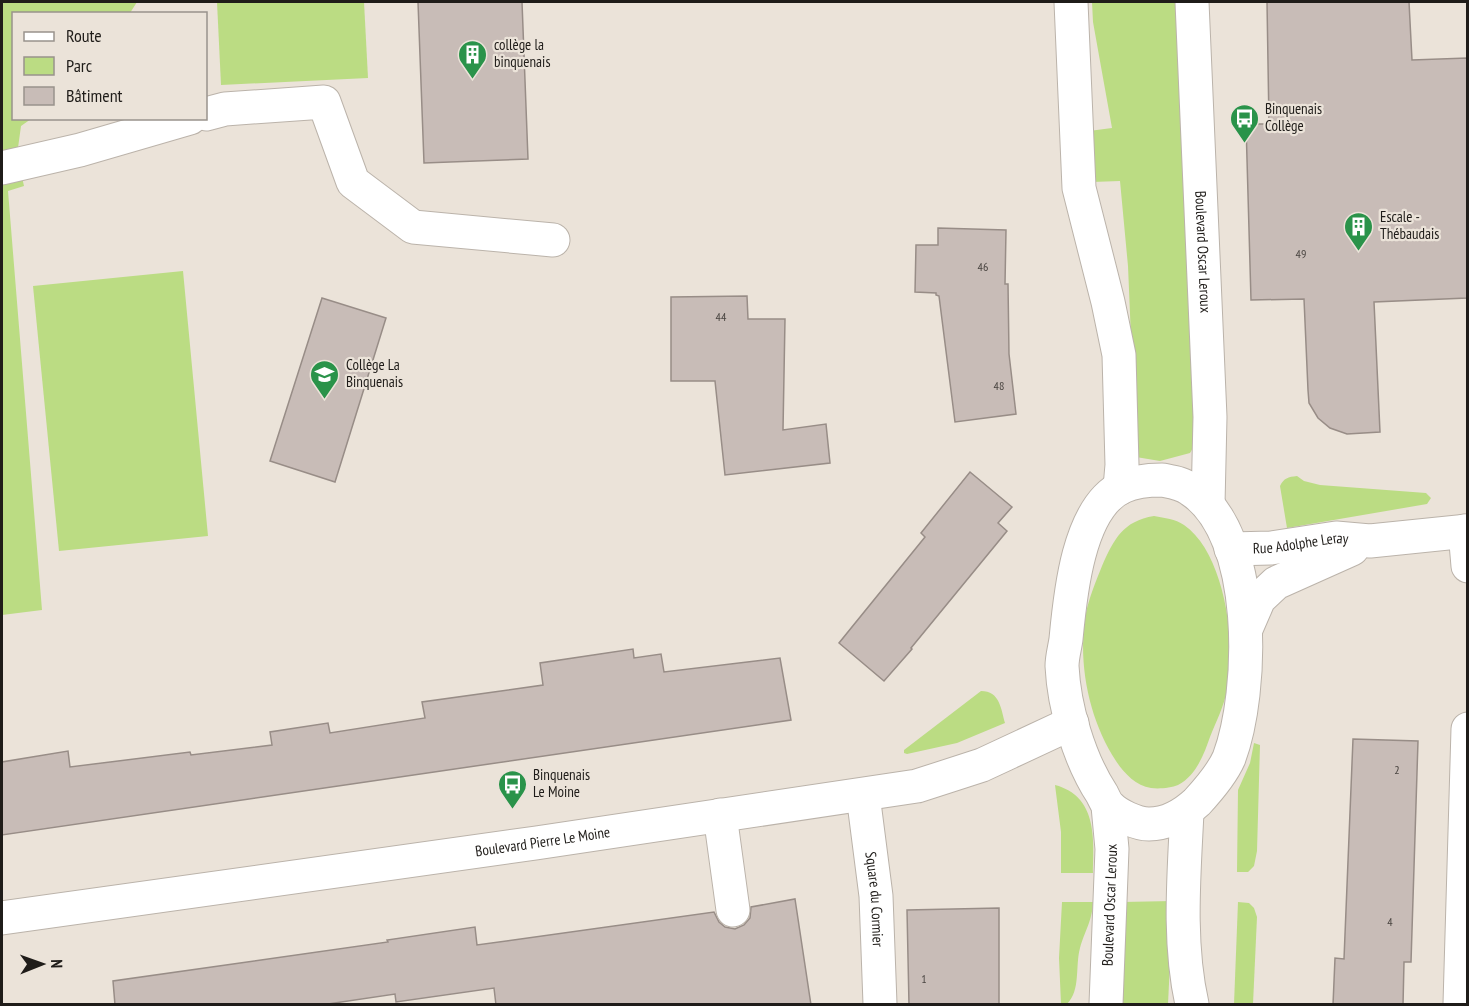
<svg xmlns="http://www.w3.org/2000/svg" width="1469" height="1006" font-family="'PT Sans Narrow',sans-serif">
<rect width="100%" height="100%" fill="#ebe3d9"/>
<g fill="#bbdc83">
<path d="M2,2H137L130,13L14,14V118L31,119L21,126L17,155L24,186L8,191L42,610L2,615Z"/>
<path d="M217,2H364L368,78L221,85Z"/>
<path d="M1092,2H1179L1196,443L1190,453L1160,461L1136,457L1128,266L1120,181L1092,182L1089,131L1112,128L1093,22Z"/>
<path d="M183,271L208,536L59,551L33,286Z"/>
<path d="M1297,476L1304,481L1320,485L1426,493L1431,498L1427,504L1287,528L1280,486C1284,478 1288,477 1297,476Z"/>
<path d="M1154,516C1165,518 1175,519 1184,525C1225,553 1237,645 1227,690C1224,706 1216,722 1210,737C1204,754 1196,776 1178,785C1171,788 1159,789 1151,788C1136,786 1124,773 1116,761C1089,720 1077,662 1086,613C1089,598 1096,581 1102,566C1114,539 1123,521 1154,516Z"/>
<path d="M981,691C1000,691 1001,709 1005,723L957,743L907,754L904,753V750Z"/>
<path d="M1254,743L1260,745L1257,851L1254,866L1248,872H1237L1238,790L1250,763Z"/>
<path d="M1055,785C1097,796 1094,838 1093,873H1061V832Z"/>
<path d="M1173,901L1168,1004H1120L1122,902Z"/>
<path d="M1062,902H1093C1092,922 1085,930 1080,948C1075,966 1081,990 1067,1004H1061L1059,958Z"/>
<path d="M1238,902L1249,903L1254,908L1257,917L1253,1004H1234Z"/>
</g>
<g fill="#c8bcb7" stroke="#988d87" stroke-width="1.5">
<path d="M418,2H522L528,159L424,163Z"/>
<path d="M1267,2H1409L1412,60L1467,58V298L1374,302L1380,432L1347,434L1330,428L1318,418L1309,403L1308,390L1304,299L1251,300L1246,124H1269Z"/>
<path d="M938,228L1006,230L1005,284H1008L1009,354L1016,414L955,422L939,296L936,295V293L915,292L916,245H938Z"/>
<path d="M747,296L748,319H785L783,430L826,424L830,463L725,475L715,381H671V297Z"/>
<path d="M322,298L386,318L335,482L270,461Z"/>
<path d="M970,472L1012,507L998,523L1007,531L911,648L912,649L884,681L839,643L925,537L921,533Z"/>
<path d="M633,649L634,658L661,654L664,672L780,658L791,720L2,835V762L68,751L70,767L190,752L191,755L272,745L270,732L328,723L330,733L425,718L422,702L543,685L540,663Z"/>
<path d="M1353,739L1418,741L1411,962H1404L1403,1005H1333L1335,958L1344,959Z"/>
<path d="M795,899L811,1005H496L494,988L396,1002L395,994L321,1005H115L113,981L388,942L387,940L475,927L477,945L714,912L719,922L725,927L735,929L744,925L750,918L751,907Z"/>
<path d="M999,908V1005H909L907,910Z"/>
</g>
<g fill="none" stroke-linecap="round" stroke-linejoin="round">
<defs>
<g id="minor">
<path d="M206,114L225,109L324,102L353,182L413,227L553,240"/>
<path d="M2,168L80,150L190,118"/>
<path d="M1465,531L1468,566"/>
<path id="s1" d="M1231,549L1271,548L1336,538L1370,541L1468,531"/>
<path d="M1246,629L1259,599L1276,583L1352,549"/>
<path id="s2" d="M863,795L876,896L880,1004"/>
<path d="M720,815L733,910"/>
<path id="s3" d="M2,918L536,843L917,786L982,765L1072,723"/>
<path d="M1460,1004L1468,729"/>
</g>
<g id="major">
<path d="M1071,2L1079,188L1108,302L1119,355L1122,465L1120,488"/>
<path id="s4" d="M1192,2L1210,417L1208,504"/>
<path d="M1162,480C1172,482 1182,483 1191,490C1258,534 1254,691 1229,758C1222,774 1209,789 1197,802C1184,814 1168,824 1149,824C1137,824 1117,815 1109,806C1106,803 1104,798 1102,794C1079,759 1064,707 1062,666C1062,657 1065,647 1066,639C1070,596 1078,508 1122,487C1135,481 1148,480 1162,480Z"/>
<path d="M1187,812C1184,875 1178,942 1192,1004"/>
<path id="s5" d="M1106,1004L1112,849L1108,806"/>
</g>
</defs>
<use href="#minor" stroke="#bbb3aa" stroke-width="35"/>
<use href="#major" stroke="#bbb3aa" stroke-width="35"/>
<use href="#minor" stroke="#fff" stroke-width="33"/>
<use href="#major" stroke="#fff" stroke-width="33"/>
</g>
<defs>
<symbol id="building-pin" viewBox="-11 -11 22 30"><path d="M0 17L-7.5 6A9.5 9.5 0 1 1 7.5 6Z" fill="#2a934a" stroke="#ebe3d9"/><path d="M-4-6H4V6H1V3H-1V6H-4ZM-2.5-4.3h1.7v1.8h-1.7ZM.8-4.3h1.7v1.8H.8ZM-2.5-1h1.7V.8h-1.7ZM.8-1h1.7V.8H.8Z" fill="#fff"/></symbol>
<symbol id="bus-pin" viewBox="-11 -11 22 30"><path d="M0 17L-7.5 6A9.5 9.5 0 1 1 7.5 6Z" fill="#2a934a" stroke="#ebe3d9"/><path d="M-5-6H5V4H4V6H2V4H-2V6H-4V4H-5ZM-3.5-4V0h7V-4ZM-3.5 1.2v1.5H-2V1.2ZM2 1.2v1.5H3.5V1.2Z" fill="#fff"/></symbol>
<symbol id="school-pin" viewBox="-11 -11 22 30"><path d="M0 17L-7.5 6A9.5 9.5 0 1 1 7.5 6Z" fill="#2a934a" stroke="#ebe3d9"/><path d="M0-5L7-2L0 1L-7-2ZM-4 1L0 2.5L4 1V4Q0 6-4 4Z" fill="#fff"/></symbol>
</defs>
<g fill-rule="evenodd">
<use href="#building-pin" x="456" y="38" width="33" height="45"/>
<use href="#bus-pin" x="1228" y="102" width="33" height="45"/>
<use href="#building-pin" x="1342" y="210" width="33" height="45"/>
<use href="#school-pin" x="308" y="358" width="33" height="45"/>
<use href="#bus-pin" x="496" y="768" width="33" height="45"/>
</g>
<g text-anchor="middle" stroke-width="4.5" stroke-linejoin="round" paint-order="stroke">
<g font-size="12" fill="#494440">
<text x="1301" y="258">49</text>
<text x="983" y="271">46</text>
<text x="721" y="321">44</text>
<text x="999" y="390">48</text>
<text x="1397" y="774">2</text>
<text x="1390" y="926">4</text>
<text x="924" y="983">1</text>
</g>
<g font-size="15" fill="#1f1c19" stroke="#ebe3d9" text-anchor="start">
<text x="494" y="50">collège la<tspan x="494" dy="17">binquenais</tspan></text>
<text x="1265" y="114">Binquenais<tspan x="1265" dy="17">Collège</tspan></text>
<text x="1380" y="222">Escale -<tspan x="1380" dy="17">Thébaudais</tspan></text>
<text x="346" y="370">Collège La<tspan x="346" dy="17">Binquenais</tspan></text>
<text x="533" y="780">Binquenais<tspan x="533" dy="17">Le Moine</tspan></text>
</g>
<g font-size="15" fill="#1f1c19" stroke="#ebe3d9">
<text dy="5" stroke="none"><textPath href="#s4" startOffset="250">Boulevard Oscar Leroux</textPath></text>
<text dy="5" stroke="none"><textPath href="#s1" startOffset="70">Rue Adolphe Leray</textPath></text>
<text dy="5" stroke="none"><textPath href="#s3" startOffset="546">Boulevard Pierre Le Moine</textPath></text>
<text dy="5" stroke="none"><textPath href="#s2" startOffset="105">Square du Cormier</textPath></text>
<text dy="5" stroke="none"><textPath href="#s5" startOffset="99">Boulevard Oscar Leroux</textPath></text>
</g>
</g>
<rect width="1469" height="1006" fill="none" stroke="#1f1c19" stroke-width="6"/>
<rect x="12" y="12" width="195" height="108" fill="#ebe3d9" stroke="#99938c" stroke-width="1.5"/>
<rect x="24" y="32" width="30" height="9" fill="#ffffff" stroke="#99938c" stroke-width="1.5"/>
<text x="66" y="42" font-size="18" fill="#1f1c19">Route</text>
<rect x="24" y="57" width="30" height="18" fill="#bbdc83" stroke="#99938c" stroke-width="1.5"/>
<text x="66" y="72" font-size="18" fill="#1f1c19">Parc</text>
<rect x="24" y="87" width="30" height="18" fill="#c8bcb7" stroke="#99938c" stroke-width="1.5"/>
<text x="66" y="102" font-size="18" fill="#1f1c19">Bâtiment</text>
<g transform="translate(42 964) rotate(89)" stroke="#ebe3d9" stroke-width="4.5" paint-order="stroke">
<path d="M0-4.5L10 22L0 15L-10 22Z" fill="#1f1c19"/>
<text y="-9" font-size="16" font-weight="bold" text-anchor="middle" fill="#1f1c19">N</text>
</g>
</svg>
